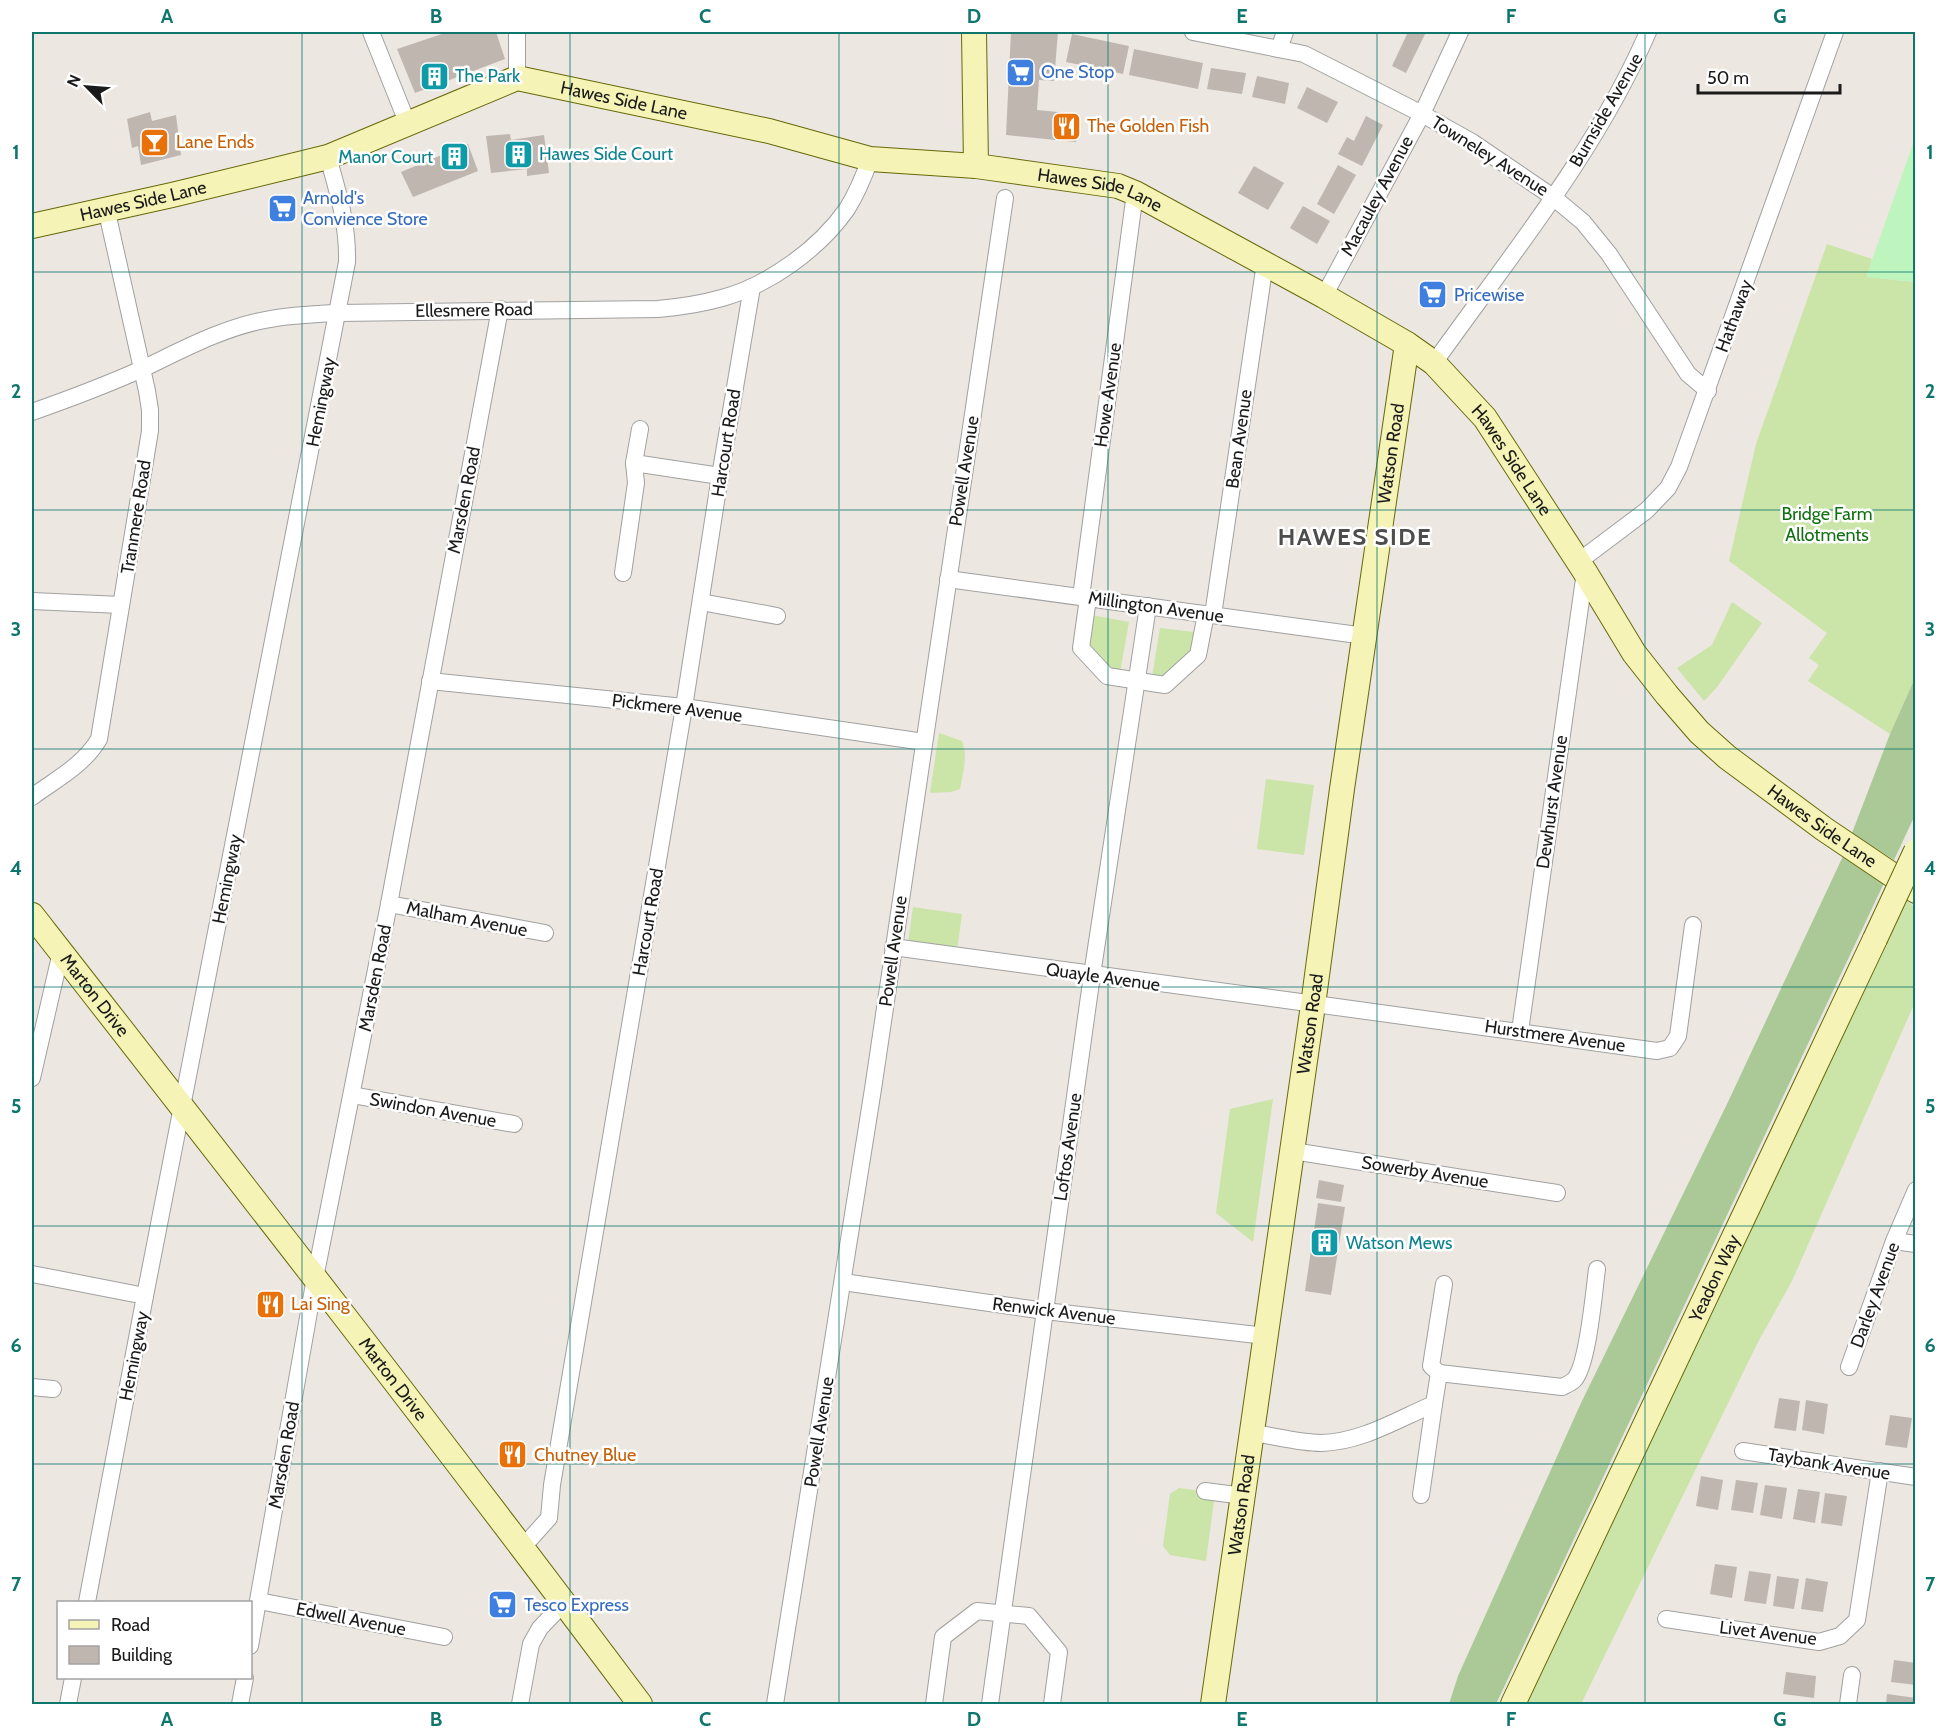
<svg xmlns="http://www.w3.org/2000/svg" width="1947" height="1736" font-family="Cabin,sans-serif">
<rect width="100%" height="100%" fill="#ece7e0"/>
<g fill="#cbe4a8">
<path d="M1827,244L1872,259L1867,277L1915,282V678L1890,734L1808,681L1819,665L1809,658L1827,633L1729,561L1756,444Z"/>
<path d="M1732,602L1762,623L1717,687L1704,701L1677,668L1712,645Z"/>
<path d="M1086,614L1129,622L1119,678L1081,648Z"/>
<path d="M1160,628L1202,633L1198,655L1165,685L1151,683Z"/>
<path d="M939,733L962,741C968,756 963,773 960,789L951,792L930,793Z"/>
<path d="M1266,779L1314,785L1304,855L1257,849Z"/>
<path d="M1907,901L1915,907V1002L1792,1281L1757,1344L1581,1704H1526Z"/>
<path d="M913,907L962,914L957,950L908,943Z"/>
<path d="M1273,1099L1253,1242L1216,1213L1230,1109Z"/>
<path d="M1179,1488L1215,1493L1206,1561L1170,1555L1163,1546L1170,1494Z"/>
</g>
<g fill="#aac997">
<path d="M1915,678V815L1894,860L1852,833L1890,734Z"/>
<path d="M1844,854L1884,883L1496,1704H1449L1458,1676L1581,1403L1728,1102Z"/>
</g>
<path fill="#bef5be" d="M1915,138V282L1866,277Z"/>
<g fill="#c0b6b0">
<path d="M448,32H496L505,59L415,93L397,49Z"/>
<path d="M1011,32H1058L1054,81L1039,80L1037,110L1079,114L1076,142L1006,135Z"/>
<path d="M1408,32H1426L1406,73L1392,66Z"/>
<path d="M1072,34L1129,46L1123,74L1066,62Z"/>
<path d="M1134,49L1203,63L1198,89L1129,75Z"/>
<path d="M1211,68L1246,73L1242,94L1207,89Z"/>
<path d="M1257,76L1289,83L1285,104L1252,97Z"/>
<path d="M1307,87L1338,102L1327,123L1297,108Z"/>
<path d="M150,112L152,121L176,115L181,155L141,165L138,146L132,148L127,119Z"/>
<path d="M1366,116L1383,125L1362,166L1338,154L1347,137L1354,141Z"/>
<path d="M510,134L511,140L544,135L549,173L527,176V169L491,173L486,136Z"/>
<path d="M468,144L478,171L413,197L401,172Z"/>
<path d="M1338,165L1356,175L1334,214L1317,204Z"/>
<path d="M1254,166L1284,183L1268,210L1238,193Z"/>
<path d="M1303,206L1330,221L1317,244L1290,228Z"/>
<path d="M1319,1180L1344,1185L1341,1202L1316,1198Z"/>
<path d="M1318,1203L1345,1207L1331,1295L1305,1291Z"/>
<path d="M1779,1398L1800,1401L1796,1431L1774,1428Z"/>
<path d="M1806,1400L1828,1404L1824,1434L1802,1430Z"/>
<path d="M1890,1415L1912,1418L1907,1448L1885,1445Z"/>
<path d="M1701,1476L1723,1480L1718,1510L1696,1506Z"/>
<path d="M1736,1480L1758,1483L1753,1513L1731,1510Z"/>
<path d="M1765,1485L1787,1488L1782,1519L1760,1515Z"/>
<path d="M1798,1489L1820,1492L1815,1523L1793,1519Z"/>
<path d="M1825,1493L1847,1496L1842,1526L1821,1523Z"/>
<path d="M1715,1564L1737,1567L1732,1598L1710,1594Z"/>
<path d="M1749,1571L1771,1574L1766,1604L1744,1601Z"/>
<path d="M1777,1576L1799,1579L1794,1609L1773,1606Z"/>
<path d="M1806,1578L1828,1582L1823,1612L1801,1609Z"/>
<path d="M1894,1660L1916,1663V1685L1891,1682Z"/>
<path d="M1786,1672L1816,1676L1814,1698L1783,1694Z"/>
<path d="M1887,1694L1916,1698V1704H1886Z"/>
</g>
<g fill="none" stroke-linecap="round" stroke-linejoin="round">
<defs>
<g id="street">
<path d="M371,32L407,122"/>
<path d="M517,32V78"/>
<path d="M1193,32L1304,54L1422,114L1472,142L1553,197L1583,222L1609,254L1688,374L1708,391"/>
<path d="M1279,49L1285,32"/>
<path d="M1324,296L1422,114L1460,32"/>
<path d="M1434,363C1510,256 1596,152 1648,32"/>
<path d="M32,412C69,399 106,385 142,369C182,350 222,328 265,320C289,315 314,314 338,313L658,309C680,307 701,304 722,298C769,285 819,249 847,209C857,193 864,176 870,159"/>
<path d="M634,463L720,476"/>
<path d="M1578,562L1647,510L1668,488L1679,467L1835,32"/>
<path d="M623,573L636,483L634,463L640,429"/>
<path d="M948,579L1365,636"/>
<path d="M1081,597L1135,193"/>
<path d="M1088,598L1081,648L1107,676L1165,685L1198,655L1206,614"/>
<path d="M32,601L121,605"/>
<path d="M701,602L777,616"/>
<path d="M1213,615L1265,263"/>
<path d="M430,681L684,707L924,742"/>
<path d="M32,797C55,780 84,765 99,739L150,431V410L147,391L106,208"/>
<path d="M389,904L545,933"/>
<path d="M893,947C1147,983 1403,1014 1657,1051L1670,1048L1678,1036L1693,925"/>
<path d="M1520,1031L1585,572"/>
<path d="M32,1078L61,952"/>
<path d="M352,1095L514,1124"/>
<path d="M1293,1151L1557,1193"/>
<path d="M1894,1241L1916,1244"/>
<path d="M32,1274L145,1296"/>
<path d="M843,1282L1045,1311L1266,1336"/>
<path d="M1849,1367L1894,1241L1916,1190"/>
<path d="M1439,1373L1562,1387C1566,1385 1571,1383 1574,1380C1588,1366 1594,1291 1597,1269"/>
<path d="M32,1387L53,1389"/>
<path d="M1253,1433C1275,1436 1299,1443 1321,1443C1362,1442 1398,1419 1434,1404L1439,1373L1431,1366L1444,1284"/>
<path d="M1743,1451L1916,1477"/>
<path d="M1205,1491L1244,1496"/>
<path d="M1421,1495L1434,1404"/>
<path d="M522,1548L549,1518L552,1485L684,707L720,476L752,287"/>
<path d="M259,1601L444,1637"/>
<path d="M87,1602L145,1296L347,262C348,225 338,192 328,157"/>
<path d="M1666,1619L1819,1642L1840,1636L1857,1620L1880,1471"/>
<path d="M250,1646L315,1278L389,904L500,309"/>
<path d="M68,1704L73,1678"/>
<path d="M240,1704L245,1678"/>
<path d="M520,1704L531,1644L540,1628L564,1603"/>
<path d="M775,1704L873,1089L1005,198"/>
<path d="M934,1704L943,1637L977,1611L1029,1616L1059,1652L1052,1704"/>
<path d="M990,1704L1092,975L1148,606"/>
<path d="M1848,1704L1852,1675"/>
</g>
<g id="secondary">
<path d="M974,32L976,166"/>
<path id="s1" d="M32,226L172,195L328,157L517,78L769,131L870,159L976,166L1118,186L1135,193L1324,296L1407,344L1434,363L1485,418L1585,572L1634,653L1667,695L1699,732L1727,757L1824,829L1916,891"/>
<path id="s2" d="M32,915C236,1176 441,1438 640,1704"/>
<path id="s3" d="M1213,1704L1313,1005L1342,789L1407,344"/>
<path id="s4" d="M1513,1704L1875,939"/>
</g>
</defs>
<use href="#street" stroke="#a1a1a1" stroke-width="18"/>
<use href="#secondary" stroke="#67690a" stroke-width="26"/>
<use href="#street" stroke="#fff" stroke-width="16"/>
<use href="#secondary" stroke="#f5f3b5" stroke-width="24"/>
<defs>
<path id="secondary-bridge" d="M1875,939L1916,851"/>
</defs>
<use href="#secondary-bridge" stroke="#67690a" stroke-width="26" stroke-linecap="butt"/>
<use href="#secondary-bridge" stroke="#f5f3b5" stroke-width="24"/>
</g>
<path fill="none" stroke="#0f766e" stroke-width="1.5" stroke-opacity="0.55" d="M302,32V1704M570,32V1704M839,32V1704M1108,32V1704M1377,32V1704M1645,32V1704M32,272H1916M32,510H1916M32,749H1916M32,987H1916M32,1226H1916M32,1464H1916"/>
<defs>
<symbol id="supermarket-square" viewBox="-11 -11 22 22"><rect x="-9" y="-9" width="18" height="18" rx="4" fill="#3f7fe0" stroke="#fff"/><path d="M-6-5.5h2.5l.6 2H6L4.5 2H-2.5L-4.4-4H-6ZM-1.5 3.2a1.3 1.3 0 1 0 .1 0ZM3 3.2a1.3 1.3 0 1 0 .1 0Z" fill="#fff"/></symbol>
<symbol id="building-square" viewBox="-11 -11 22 22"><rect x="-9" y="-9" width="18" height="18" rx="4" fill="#0f9aa8" stroke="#fff"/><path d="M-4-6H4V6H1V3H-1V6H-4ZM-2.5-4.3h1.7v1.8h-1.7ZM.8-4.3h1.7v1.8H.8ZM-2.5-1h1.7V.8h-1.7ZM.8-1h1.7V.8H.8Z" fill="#fff"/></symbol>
<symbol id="restaurant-square" viewBox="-11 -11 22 22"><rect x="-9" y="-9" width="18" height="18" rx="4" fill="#e8710a" stroke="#fff"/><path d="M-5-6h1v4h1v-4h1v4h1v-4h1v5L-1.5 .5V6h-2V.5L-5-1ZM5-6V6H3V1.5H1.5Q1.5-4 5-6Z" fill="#fff"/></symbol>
<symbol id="bar-square" viewBox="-11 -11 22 22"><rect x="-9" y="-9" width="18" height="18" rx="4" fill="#e8710a" stroke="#fff"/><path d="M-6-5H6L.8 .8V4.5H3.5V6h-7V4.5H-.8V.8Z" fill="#fff"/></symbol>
</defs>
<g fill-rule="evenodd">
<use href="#supermarket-square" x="1004" y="56" width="33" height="33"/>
<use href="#building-square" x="418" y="60" width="33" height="33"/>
<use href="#restaurant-square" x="1050" y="110" width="33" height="33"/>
<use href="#bar-square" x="138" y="126" width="33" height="33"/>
<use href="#building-square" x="502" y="138" width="33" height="33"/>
<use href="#building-square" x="438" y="140" width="33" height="33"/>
<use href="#supermarket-square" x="266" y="192" width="33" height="33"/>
<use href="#supermarket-square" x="1416" y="278" width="33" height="33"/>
<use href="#building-square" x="1308" y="1226" width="33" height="33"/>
<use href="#restaurant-square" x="254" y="1288" width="33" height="33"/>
<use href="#restaurant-square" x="496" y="1438" width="33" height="33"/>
<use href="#supermarket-square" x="486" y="1588" width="33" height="33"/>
</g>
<g text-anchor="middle" stroke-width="5" stroke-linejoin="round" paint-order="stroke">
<g font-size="18" fill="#366cbe" stroke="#fff" text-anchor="start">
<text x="1041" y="78">One Stop</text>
<text x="303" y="204">Arnold's<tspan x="303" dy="21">Convience Store</tspan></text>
<text x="1454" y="301">Pricewise</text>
<text x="524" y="1611">Tesco Express</text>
</g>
<g font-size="18" fill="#0d838f" stroke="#fff" text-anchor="start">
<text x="455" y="82">The Park</text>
<text x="539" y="160">Hawes Side Court</text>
<text x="433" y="163" text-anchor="end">Manor Court</text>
<text x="1346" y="1249">Watson Mews</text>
</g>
<g font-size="18" fill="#1a1a1a" stroke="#fff">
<text dy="6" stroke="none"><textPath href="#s1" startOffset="618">Hawes Side Lane</textPath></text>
<text transform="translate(1606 110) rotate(-60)" y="6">Burnside Avenue</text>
<text transform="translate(1490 156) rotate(32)" y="6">Towneley Avenue</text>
<text dy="6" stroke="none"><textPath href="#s1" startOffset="1104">Hawes Side Lane</textPath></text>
<text transform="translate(1377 196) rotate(-62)" y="6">Macauley Avenue</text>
<text dy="6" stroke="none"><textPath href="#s1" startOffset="114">Hawes Side Lane</textPath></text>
<text transform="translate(474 310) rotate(-1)" y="6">Ellesmere Road</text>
<text transform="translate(1734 316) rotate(-70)" y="6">Hathaway</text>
<text transform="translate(1108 395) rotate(-82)" y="6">Howe Avenue</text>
<text transform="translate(321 402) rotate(-79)" y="6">Hemingway</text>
<text transform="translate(1239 439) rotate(-82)" y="6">Bean Avenue</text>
<text transform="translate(726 443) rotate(-81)" y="6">Harcourt Road</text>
<text dy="6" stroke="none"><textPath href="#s3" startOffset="1263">Watson Road</textPath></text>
<text dy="6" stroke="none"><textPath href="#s1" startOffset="1608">Hawes Side Lane</textPath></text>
<text transform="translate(964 471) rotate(-81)" y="6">Powell Avenue</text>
<text transform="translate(464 500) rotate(-79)" y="6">Marsden Road</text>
<text transform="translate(136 517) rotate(-81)" y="6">Tranmere Road</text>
<text transform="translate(1156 607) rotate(8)" y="6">Millington Avenue</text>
<text transform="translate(677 708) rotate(7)" y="6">Pickmere Avenue</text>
<text transform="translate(1552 802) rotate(-82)" y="6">Dewhurst Avenue</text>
<text dy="6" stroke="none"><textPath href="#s1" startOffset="2094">Hawes Side Lane</textPath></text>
<text transform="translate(227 879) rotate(-79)" y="6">Hemingway</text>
<text transform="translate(467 919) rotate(11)" y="6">Malham Avenue</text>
<text transform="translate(648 922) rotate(-80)" y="6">Harcourt Road</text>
<text transform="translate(893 951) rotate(-82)" y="6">Powell Avenue</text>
<text transform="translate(1103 977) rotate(8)" y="6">Quayle Avenue</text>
<text transform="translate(375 978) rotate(-79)" y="6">Marsden Road</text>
<text dy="6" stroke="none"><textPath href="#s2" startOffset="102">Marton Drive</textPath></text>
<text dy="6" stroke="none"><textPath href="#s3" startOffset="687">Watson Road</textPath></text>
<text transform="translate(1555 1036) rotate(8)" y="6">Hurstmere Avenue</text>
<text transform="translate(433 1110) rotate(10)" y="6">Swindon Avenue</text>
<text transform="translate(1068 1147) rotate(-82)" y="6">Loftos Avenue</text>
<text transform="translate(1425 1172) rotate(9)" y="6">Sowerby Avenue</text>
<text dy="6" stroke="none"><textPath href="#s4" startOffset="471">Yeadon Way</textPath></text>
<text transform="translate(1875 1295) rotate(-70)" y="6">Darley Avenue</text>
<text transform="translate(1054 1311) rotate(7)" y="6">Renwick Avenue</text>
<text transform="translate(134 1356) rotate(-79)" y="6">Hemingway</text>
<text dy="6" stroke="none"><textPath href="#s2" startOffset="588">Marton Drive</textPath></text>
<text transform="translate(819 1432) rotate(-81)" y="6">Powell Avenue</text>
<text transform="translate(284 1455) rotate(-80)" y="6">Marsden Road</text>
<text transform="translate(1829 1464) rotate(9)" y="6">Taybank Avenue</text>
<text dy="6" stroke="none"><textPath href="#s3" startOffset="201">Watson Road</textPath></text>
<text transform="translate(351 1619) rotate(11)" y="6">Edwell Avenue</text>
<text transform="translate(1768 1633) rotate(7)" y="6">Livet Avenue</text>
</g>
<g font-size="18" fill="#c56008" stroke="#fff" text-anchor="start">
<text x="1087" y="132">The Golden Fish</text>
<text x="176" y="148">Lane Ends</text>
<text x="291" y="1310">Lai Sing</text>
<text x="534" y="1461">Chutney Blue</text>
</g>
<g font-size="18" fill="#117011" stroke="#fff">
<text x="1827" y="520">Bridge Farm<tspan x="1827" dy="21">Allotments</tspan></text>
</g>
<g font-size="24" font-weight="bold" letter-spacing="1.5" fill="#4d4d4d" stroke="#fff">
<text x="1355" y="545">HAWES SIDE</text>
</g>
</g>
<rect width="1947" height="1736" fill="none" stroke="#ffffff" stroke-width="66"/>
<rect x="57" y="1601" width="195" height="78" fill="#ffffff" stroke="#a3a3a3" stroke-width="1.5"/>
<rect x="69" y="1620" width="30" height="9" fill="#f5f3b5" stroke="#a3a3a3" stroke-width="1.5"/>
<text x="111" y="1631" font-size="18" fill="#1a1a1a">Road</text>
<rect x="69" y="1646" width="30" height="18" fill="#c0b6b0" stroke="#a3a3a3" stroke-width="1.5"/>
<text x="111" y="1661" font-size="18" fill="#1a1a1a">Building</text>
<g transform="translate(87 87) rotate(295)" stroke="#ffffff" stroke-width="4.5" paint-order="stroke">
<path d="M0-4.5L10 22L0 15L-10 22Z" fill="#1a1a1a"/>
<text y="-9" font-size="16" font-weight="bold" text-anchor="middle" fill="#1a1a1a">N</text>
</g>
<path d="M1698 84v9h142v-9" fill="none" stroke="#1a1a1a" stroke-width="3"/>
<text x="1707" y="84" font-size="18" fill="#1a1a1a" stroke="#ffffff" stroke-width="4.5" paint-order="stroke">50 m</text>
<rect x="33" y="33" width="1881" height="1670" fill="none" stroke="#0f766e" stroke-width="2"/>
<g font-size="20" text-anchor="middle" font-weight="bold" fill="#0f766e">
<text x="167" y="23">A</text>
<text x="436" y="23">B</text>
<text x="705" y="23">C</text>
<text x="974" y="23">D</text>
<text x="1242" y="23">E</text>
<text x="1511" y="23">F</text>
<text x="1780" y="23">G</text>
<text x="16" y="159">1</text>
<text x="1930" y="159">1</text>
<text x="16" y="398">2</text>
<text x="1930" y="398">2</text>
<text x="16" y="636">3</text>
<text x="1930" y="636">3</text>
<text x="16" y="875">4</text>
<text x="1930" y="875">4</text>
<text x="16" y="1113">5</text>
<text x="1930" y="1113">5</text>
<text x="16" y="1352">6</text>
<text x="1930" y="1352">6</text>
<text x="16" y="1591">7</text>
<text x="1930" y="1591">7</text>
<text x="167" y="1726">A</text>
<text x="436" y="1726">B</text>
<text x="705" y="1726">C</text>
<text x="974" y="1726">D</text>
<text x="1242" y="1726">E</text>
<text x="1511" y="1726">F</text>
<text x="1780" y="1726">G</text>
</g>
</svg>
